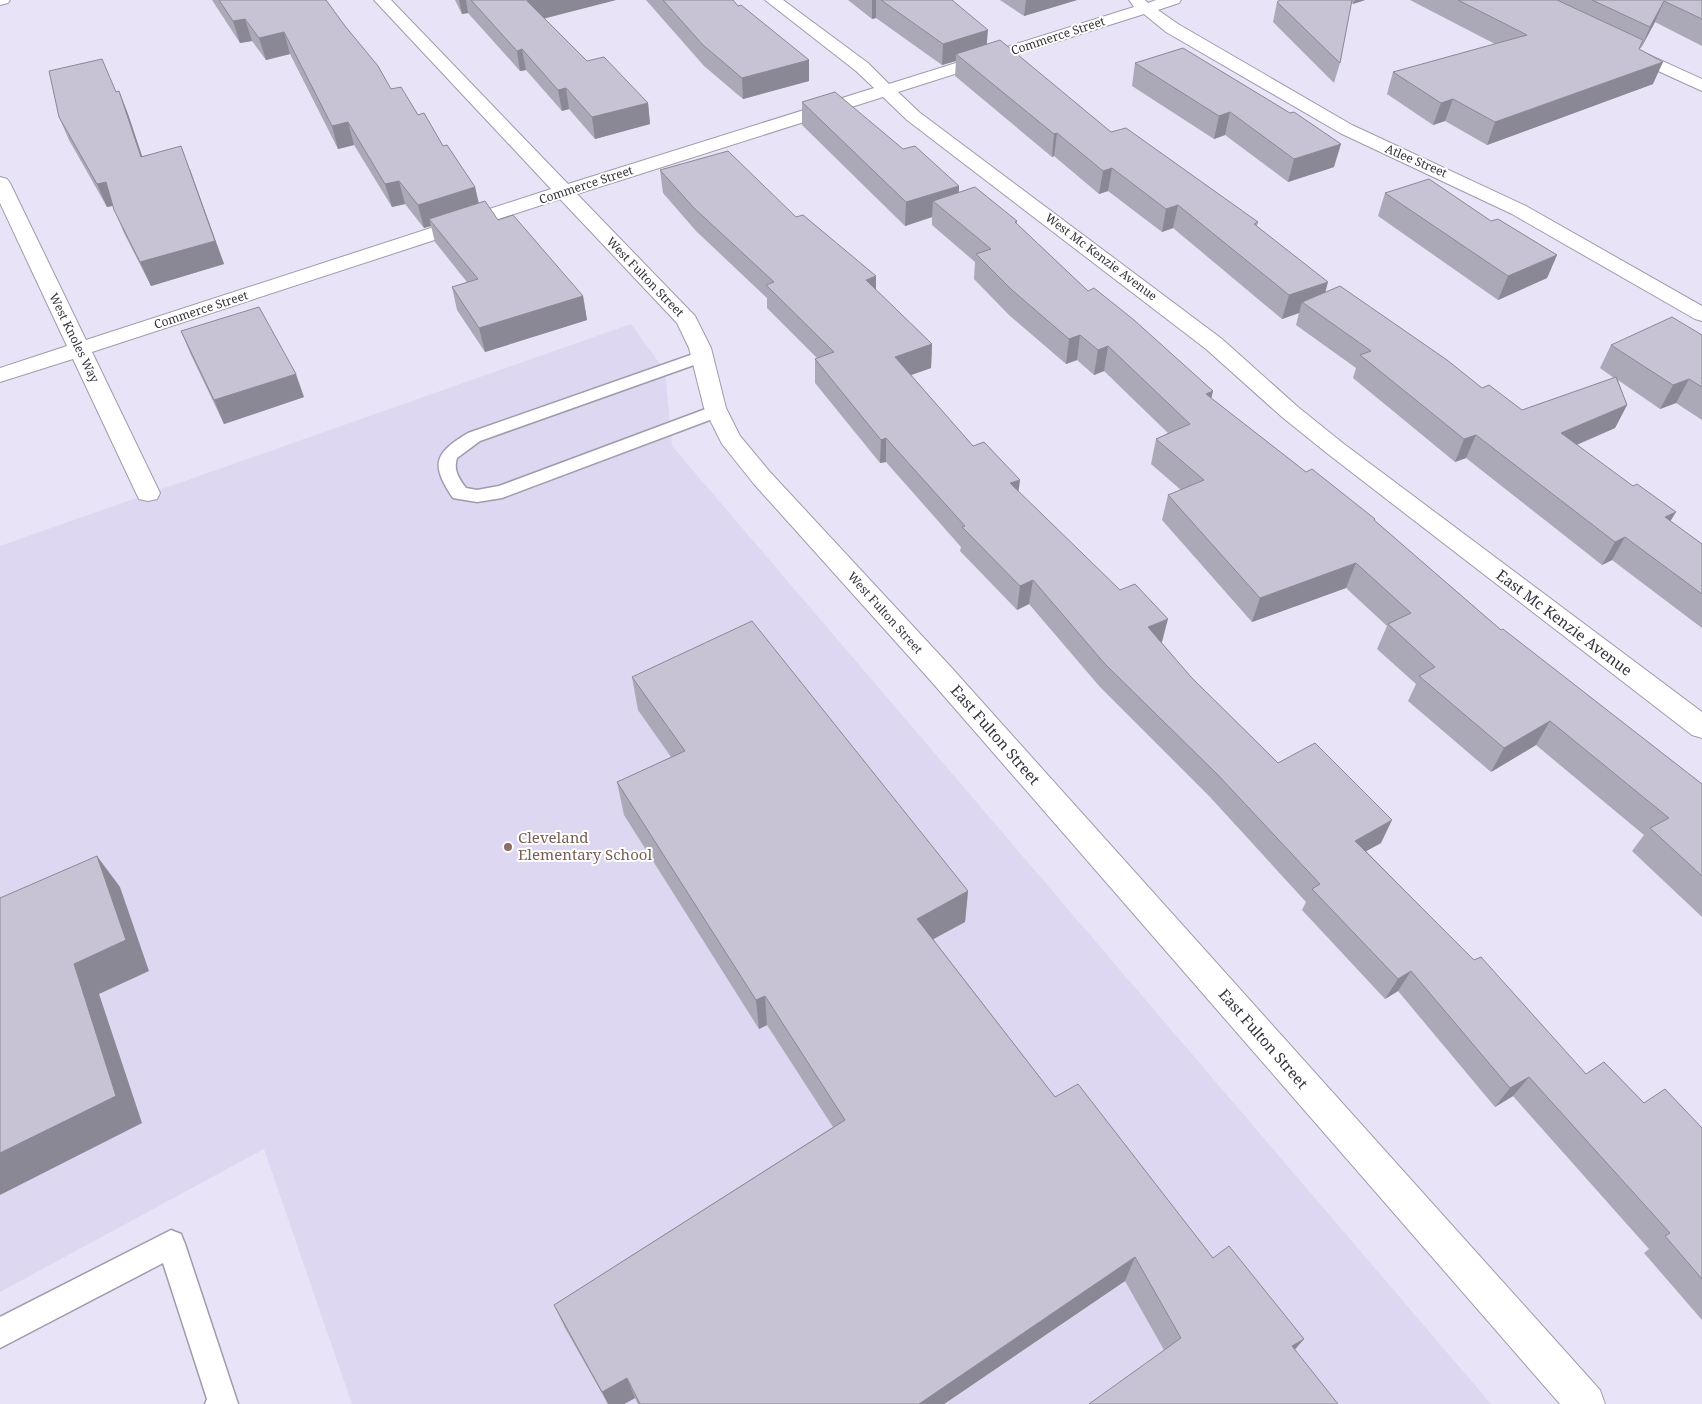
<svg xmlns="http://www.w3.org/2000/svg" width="1702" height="1404" font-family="'Noto Serif',serif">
<rect width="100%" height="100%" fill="#e8e3f6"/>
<path fill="#ddd7f1" d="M631,324L665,371L672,446L1491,1404H352L264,1149L0,1292V546Z"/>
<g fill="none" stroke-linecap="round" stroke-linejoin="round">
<defs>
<g id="service">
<path d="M702,351L708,352L710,356L708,360L480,441L457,458C453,470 459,479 466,488L477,490L499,486L711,407H723L726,411L723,415L502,498L477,502L453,498C431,465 433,454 468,433Z"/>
<path d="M171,1230L181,1234L185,1244L238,1404H205L207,1399L163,1263L0,1348V1317Z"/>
</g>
<g id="minor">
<path d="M0,0H10L8,3L0,5Z"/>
<path d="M374,0H391L568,184L874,88L856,71L765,0H783L868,63L889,84L1134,7L1129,0H1145L1148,3L1156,0H1181L1179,3L1158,10L1178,24L1352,125L1526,206L1702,306V321L1695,319L1512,214L1340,133L1166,32L1144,14L898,92L919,112L1222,339L1298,407L1344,444L1702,712V738L1692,735L1328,454L1282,417L1206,349L907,120L883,97L577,194L695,316L711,348L726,408L740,436L770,472L950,666L1600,1390L1605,1404H1560L930,680L754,484L722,444L704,408L689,348L677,323L560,199L92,352L160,493L157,499L148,501L139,499L136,493L73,359L0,382V368L67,346L0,203V177L7,179L10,183L86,340L551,189Z"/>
<path d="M1627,45L1702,79V91L1621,54L1619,50L1621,46Z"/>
</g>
</defs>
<use href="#service" stroke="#9f9bad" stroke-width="3"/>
<use href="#minor" stroke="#9f9bad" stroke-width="2"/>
<use href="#service" fill="#fff" fill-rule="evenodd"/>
<use href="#minor" fill="#fff" fill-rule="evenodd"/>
</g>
<g fill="#aba8b7">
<path d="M212,0H326L391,89L418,115L475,187L479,203L583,296L587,320L485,352L457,310L452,287L467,282L435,242L431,226L424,228L405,204L392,207L354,145L338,149L290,54L266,60L252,41L240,43Z"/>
<path d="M455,0H616L544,18L587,61L648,103L650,124L595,139L569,109L562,111L526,70L520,71L468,13L462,14Z"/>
<path d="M646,0H733L738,6L809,60V81L743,99L704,66Z"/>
<path d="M848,0H952L986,44L1111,132L1258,222L1257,226L1325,292L1482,388L1522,410L1614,378L1600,368L1611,345L1702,335V420L1676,403L1660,409L1618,380L1627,405L1615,428L1577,445L1670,521L1702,544V628L1612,560L1602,565L1466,458L1455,462L1353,378L1356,368L1296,325L1299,313L1282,319L1173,228L1162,232L1108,191L1099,194L1054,156L1052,157L955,76L956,61L942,65L876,18L872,19Z"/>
<path d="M1000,0H1077L1024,16Z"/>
<path d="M1280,0H1365L1353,4L1351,2L1340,63L1334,83L1273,22L1277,2Z"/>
<path d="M1410,0H1702V46L1655,22L1641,48H1640L1639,49L1653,84L1487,145L1445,121L1433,125L1387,94L1393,72L1495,44Z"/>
<path d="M1135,63L1334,167L1288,182L1225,135L1214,139L1132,86Z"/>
<path d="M119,91L128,114L142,156L190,169L224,264L151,286L124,233L113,206L107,207L69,140L59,117L116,92Z"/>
<path d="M802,102L903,149L959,186V192L1017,221V224L1088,291L1213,391L1211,398L1306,472L1375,519V521L1501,630L1702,784V917L1632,851L1644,835L1536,745L1491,772L1408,701L1416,684L1377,649L1387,626L1346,588L1252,622L1162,520L1168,495L1181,490L1151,464L1156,439L1168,433L1104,371L1094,375L1077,360L1066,364L1009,315L974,279L975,262L932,225V217L905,226L802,125Z"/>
<path d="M660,170L796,217L876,290L932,344L931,368L911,375L973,446L1018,491L1162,642L1161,643L1191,677L1278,763L1381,843L1366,851L1586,1074L1644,1103L1702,1128V1320L1644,1253L1649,1249L1513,1096L1495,1107L1398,991L1385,999L1302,910L1306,902L1210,797L1100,687L1029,604L1017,610L960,551L961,547L886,462L880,463L815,383V359L817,358L767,308V298L696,231L663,193Z"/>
<path d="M1385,193L1491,221L1557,255L1547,278L1498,300L1378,216Z"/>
<path d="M181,331L304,397L224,424L191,355Z"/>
<path d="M632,677L968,891L965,922L933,939L1055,1097L1213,1258L1304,1339L1164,1350L1125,1281L944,1404H638L635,1398L624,1404H608L565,1328L554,1305L833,1127L767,1025L759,1029L624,815L617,782L671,757L638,710Z"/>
</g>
<g fill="#8b8895">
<path d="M459,0H466L468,13L462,14Z"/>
<path d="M532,0H616L531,22L527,1Z"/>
<path d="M872,0H876V18L872,19Z"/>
<path d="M1026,0H1077L1024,16Z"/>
<path d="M1355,0H1365L1353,4Z"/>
<path d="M1664,1L1655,22L1641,48L1650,27Z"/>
<path d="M245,19L252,41L240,43L233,21Z"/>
<path d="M988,30L986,52L956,54V61L942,65L943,44Z"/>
<path d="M284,32L290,54L266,60L259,38Z"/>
<path d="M522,49L526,70L520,71L517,51Z"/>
<path d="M809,60V81L743,99L742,78Z"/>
<path d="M1663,62L1653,84L1487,145L1495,122Z"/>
<path d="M566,88L569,109L562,111L558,90Z"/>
<path d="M119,91L128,114L150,180L141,157Z"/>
<path d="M1453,99L1445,121L1433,125L1441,103Z"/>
<path d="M648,103L650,124L595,139L592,117Z"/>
<path d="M1230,112L1225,135L1214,139L1219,116Z"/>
<path d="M348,122L354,145L338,149L332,126Z"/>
<path d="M1057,133L1054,156L1052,157L1054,134Z"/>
<path d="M1341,144L1334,167L1288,182L1294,159Z"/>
<path d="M181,146L224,264L151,286L140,262Z"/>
<path d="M1112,168L1108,191L1099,194L1103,171Z"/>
<path d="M399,181L405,204L392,207L385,184Z"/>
<path d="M106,182L116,205L107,207L97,184Z"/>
<path d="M959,186L958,210L933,201L932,217L905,226L906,202Z"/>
<path d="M475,187L480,210L429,219L431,226L424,228L418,205Z"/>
<path d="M1178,205L1173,228L1162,232L1166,209Z"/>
<path d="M1557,255L1547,278L1498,300L1508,276Z"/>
<path d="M876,276V300L866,280Z"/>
<path d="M1328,282L1322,305L1302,302L1299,313L1282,319L1289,295Z"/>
<path d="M583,296L587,320L485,352L479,328Z"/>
<path d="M1080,335L1077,360L1066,364L1069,339Z"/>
<path d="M932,344L931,368L894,381L895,357Z"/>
<path d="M1108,346L1104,371L1094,375L1098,350Z"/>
<path d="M296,374L304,397L224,424L214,400Z"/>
<path d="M1689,379L1676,403L1660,409L1673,385Z"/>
<path d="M1213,391L1207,416L1206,394Z"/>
<path d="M1627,405L1615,428L1550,456L1561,433Z"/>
<path d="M1476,435L1466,458L1455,462L1464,439Z"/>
<path d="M886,438V462L880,463L881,440Z"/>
<path d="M1020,480L1017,503L1010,483Z"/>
<path d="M1676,512L1662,535L1665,517Z"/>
<path d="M1625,537L1612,560L1602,565L1615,542Z"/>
<path d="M1356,563L1346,588L1252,622L1260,598Z"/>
<path d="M1033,580L1029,604L1017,610L1020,586Z"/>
<path d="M1168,619L1162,642L1142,651L1148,627Z"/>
<path d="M1550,721L1536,745L1491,772L1504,748Z"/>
<path d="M1392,820L1381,843L1345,863L1355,841Z"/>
<path d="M97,856L120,887L149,971L99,994L142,1123L0,1195V1153L74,964Z"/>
<path d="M968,891L965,922L915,949L917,919Z"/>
<path d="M1411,971L1398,991L1385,999L1398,979Z"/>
<path d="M765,996L767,1025L759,1029L756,1000Z"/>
<path d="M1529,1077L1513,1096L1495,1107L1510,1088Z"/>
<path d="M1135,1257L1125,1281L944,1404H919Z"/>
<path d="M1304,1339L1286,1360L1292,1346Z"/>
<path d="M627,1378L635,1398L624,1404H608L602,1392Z"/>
</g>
<g fill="#c7c3d5" stroke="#8b8895">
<path d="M219,0H326L345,26L378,66L391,89L401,87L418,115L424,113L443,146L447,145L475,187L418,205L399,181L385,184L348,122L332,126L284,32L259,38L245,19L233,21Z"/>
<path d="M471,0H532L527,1L587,61L604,57L648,103L592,117L566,88L558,90L522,49L517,51Z"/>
<path d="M663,0H733L738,6L741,5L809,60L742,78L703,45Z"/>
<path d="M881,0H952L988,30L943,44Z"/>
<path d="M1280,0H1352L1340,63L1277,2Z"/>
<path d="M1458,0H1557L1643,40L1639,49L1663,62L1495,122L1453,99L1441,103L1393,72L1527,35Z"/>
<path d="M1592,0H1702V19L1664,1L1650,27Z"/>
<path d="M1000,40L1111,132L1126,128L1258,222L1254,224L1328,282L1289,295L1178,205L1166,209L1112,168L1103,171L1057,133L1054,134L956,54Z"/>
<path d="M1183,48L1290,113L1294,112L1341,144L1294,159L1230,112L1219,116L1135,63Z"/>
<path d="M102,59L116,92L119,91L141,157L181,146L215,241L140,262L114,210L106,182L97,184L59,117L49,71Z"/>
<path d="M835,92L903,149L915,146L959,186L906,202L802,102Z"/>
<path d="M728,151L796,217L803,215L876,276L866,280L932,344L895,357L973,446L984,442L1020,480L1010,483L1120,590L1135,584L1168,619L1148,627L1191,677L1278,763L1315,743L1392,820L1355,841L1474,960L1481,957L1586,1074L1604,1062L1644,1103L1665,1089L1702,1128V1279L1665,1236L1670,1233L1529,1077L1510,1088L1411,971L1398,979L1312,889L1320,884L1218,775L1105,664L1033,580L1020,586L962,527L965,526L886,438L881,440L815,359L834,352L766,285L774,282L694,208L660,170Z"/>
<path d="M1429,179L1491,221L1498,219L1557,255L1508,276L1385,193Z"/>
<path d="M975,187L1017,221L1015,222L1088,291L1094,288L1134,320L1213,391L1206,394L1306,472L1312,469L1375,519L1374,520L1501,630L1503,629L1702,784V876L1650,828L1669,818L1550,721L1504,748L1419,676L1435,667L1388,624L1411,613L1356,563L1260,598L1168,495L1204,480L1156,439L1190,424L1108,346L1098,350L1080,335L1069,339L1012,290L976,254L991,249L933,201Z"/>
<path d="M485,201L498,220L513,215L583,296L479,328L452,287L478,279L429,219Z"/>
<path d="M1340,286L1447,360L1482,388L1489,385L1522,410L1616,377L1627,405L1561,433L1633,486L1637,484L1676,512L1665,517L1702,544V594L1625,537L1615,542L1476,435L1464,439L1360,355L1371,351L1302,302Z"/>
<path d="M259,307L296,374L214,400L181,331Z"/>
<path d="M1672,317L1702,335V387L1689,379L1673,385L1611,345Z"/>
<path d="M752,621L968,891L917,919L1055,1097L1078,1084L1213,1258L1229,1246L1304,1339L1292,1346L1338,1404H1089L1181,1338L1135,1257L919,1404H640L627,1378L602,1392L554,1305L845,1120L765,996L756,1000L617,782L685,751L632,677Z"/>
<path d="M97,856L126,940L74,964L116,1096L0,1153V898Z"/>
</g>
<circle fill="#8d6e63" stroke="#fff" stroke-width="2" cx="508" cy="847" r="5"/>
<g text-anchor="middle" stroke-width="4" stroke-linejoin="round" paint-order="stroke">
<g font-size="12" fill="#35333b" stroke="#fff">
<text transform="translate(1058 36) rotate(-18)" y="4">Commerce Street</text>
<text transform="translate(1416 161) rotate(23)" y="4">Atlee Street</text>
<text transform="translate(586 185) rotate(-18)" y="4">Commerce Street</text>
<text transform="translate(1101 257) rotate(37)" y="4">West Mc Kenzie Avenue</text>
<text transform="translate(645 277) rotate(46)" y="4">West Fulton Street</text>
<text transform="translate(201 310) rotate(-18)" y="4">Commerce Street</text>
<text transform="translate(74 338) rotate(64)" y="4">West Knoles Way</text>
<text transform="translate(885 613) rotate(48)" y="4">West Fulton Street</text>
</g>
<g font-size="15" fill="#35333b" stroke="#fff">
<text transform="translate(1564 623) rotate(37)" y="5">East Mc Kenzie Avenue</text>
<text transform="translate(995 735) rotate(49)" y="5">East Fulton Street</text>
<text transform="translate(1263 1039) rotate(49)" y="5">East Fulton Street</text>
</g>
<g font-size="15" fill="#785e54" stroke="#fff" text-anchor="start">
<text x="518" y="843">Cleveland<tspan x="518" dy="17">Elementary School</tspan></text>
</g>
</g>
</svg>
